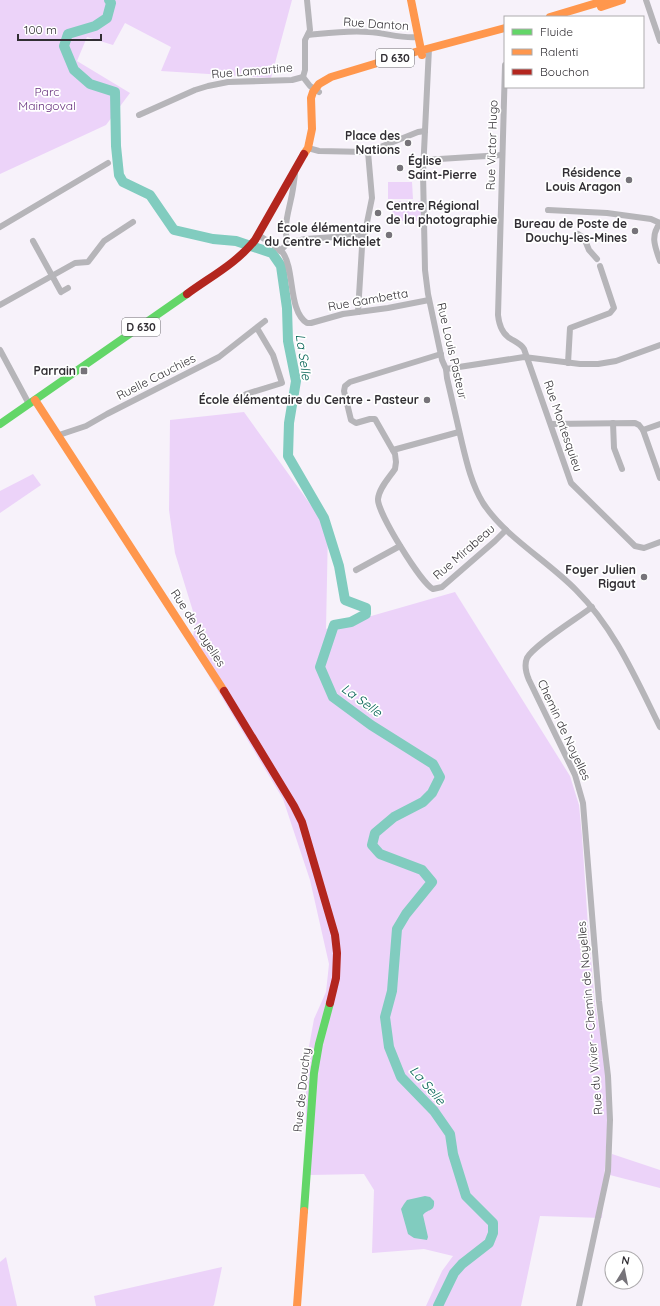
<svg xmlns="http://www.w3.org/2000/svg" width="660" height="1306" font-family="Quicksand,sans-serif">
<rect width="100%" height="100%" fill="#f7f2fa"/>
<g fill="#ecd3f9">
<path d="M0,0H292L271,78L161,71L171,47L125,23L113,45L87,37L77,61L130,93L106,125L0,174Z"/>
<path d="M388,182H412L413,199H388Z"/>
<rect x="392" y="201" width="31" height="20"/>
<path d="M244,412L328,529L326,629L455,592L570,776L579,805L582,836L588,926L595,1004L603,1051L610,1077L602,1218L540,1216L521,1306H426L442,1271L453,1256L424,1249L372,1253L374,1190L364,1174L310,1175L306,1141V1063L314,1019L326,992L329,964L310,880L283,799L191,646L196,621L175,553L169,510L170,420Z"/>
<path d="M33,474L41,485L0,513V491Z"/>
<path d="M612,1154L660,1170V1188L610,1175Z"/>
<path d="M6,1257L17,1306H0V1262Z"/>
<path d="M222,1267L214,1305L213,1306H96L94,1296Z"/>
</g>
<path fill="#81ccbf" d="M425,1196L430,1197L434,1201C435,1212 429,1208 423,1215L428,1237L427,1240L414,1238L408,1234L401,1209L404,1204L407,1200Z"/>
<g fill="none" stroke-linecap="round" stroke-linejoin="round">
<path stroke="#81ccbf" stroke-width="10" d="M109,0L111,3L107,18L95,26L68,34L64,46L74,70L90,84L115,92L116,146L119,175L123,182L150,195L174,230L213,239L236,241L272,253L281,266L287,308L288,341L296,381L289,423L288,456L324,518L339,566L345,600L366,608V614L351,622L334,625L320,667L333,697L371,725L433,764L440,777L432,793L423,802L394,817L375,833L372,845L380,854L422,870L432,882L406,914L397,929L392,991L385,1017L389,1047L401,1077L434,1111L450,1134L453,1154L466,1196L493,1223V1233L489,1243L462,1264L454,1273L438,1306"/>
<g stroke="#b6b5b9" stroke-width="6">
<path d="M646,0L660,41"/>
<path d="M308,35C328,33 349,30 369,32C386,33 402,39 419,37"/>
<path d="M429,48L423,172L425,270L428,294L442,360L446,369L447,378C452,400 457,422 462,443C467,464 472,485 483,503C505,537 548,561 576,590C615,629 636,679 660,727"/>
<path d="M505,65L498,315C499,325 502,334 511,339C516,342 521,344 524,349L571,483L635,546L644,548L660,542"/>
<path d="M303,77L305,70V40L310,30L307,0"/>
<path d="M139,115L195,90L208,86L228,82L292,80L303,77L310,86L319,92"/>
<path d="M308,148L319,151L368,152L418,132L425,131"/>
<path d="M424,160L502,155"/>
<path d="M548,210L607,213L651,219L660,223"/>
<path d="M660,223C650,236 655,247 660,261"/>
<path d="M0,227L108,163"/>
<path d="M578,234L584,238L589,250L597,259"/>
<path d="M258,235C266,240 277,246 283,253C295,270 288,311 307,323H311L343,314L388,308L429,300"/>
<path d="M33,241L61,292L68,288"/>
<path d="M288,243C283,228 288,214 291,199C293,191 294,182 295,174"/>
<path d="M280,251L288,243L305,239L364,235"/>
<path d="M0,305L75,263L88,262L104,241L133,222"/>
<path d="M358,312L362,247L372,198L368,152"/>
<path d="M0,350L29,404"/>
<path d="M441,354L350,382L345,386L344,391L351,420L356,423L370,419H375L395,454L396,462L395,469C389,478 379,488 378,499C377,512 421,583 433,589L442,587L495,541L506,530"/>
<path d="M568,363L570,328L610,313L614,308L600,266"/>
<path d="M446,369L524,357L580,364H598L616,361L660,345"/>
<path d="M246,394L282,383L273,355L257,328"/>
<path d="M613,423L614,448L622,469"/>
<path d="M551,424L635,423L639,425L643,430L660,478"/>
<path d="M643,430L660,424"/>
<path d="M59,435L86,426L107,414L219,357L265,321"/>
<path d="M393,450L459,432"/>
<path d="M356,570L400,546"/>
<path d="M579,1306L608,1171L610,1120L608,1076L599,1001L583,803L575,775L529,680C526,673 524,665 527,658C534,645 578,618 592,607"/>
</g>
<g stroke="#63d668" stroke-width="8">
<path d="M0,424L187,294"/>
<path d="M304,1211L314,1073L319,1044L330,1003"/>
</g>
<g stroke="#ff974d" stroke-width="8">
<path d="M411,0L422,55"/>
<path d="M601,7L622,0"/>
<path d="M550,17L607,0"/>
<path d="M304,154L308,148L312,129L311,98L313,92L319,84L331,77L404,55L505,28"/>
<path d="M35,400L224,691"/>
<path d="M297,1306L304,1211"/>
</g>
<g stroke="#b3261e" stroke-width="8">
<path d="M187,294C210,277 237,263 255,240L304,154"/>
<path d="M224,691L294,806L302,822L335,935L337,953L336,978L330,1003"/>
</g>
</g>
<g fill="#767379" stroke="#fff" stroke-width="1.5">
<circle cx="408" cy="143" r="4"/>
<circle cx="400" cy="168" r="4"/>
<circle cx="629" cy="180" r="4"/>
<circle cx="378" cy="213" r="4"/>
<circle cx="635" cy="231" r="4"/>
<circle cx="389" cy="235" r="4"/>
<rect x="80" y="367" width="8" height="8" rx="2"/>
<circle cx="427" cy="400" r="4"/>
<circle cx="644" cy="577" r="4"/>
</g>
<g text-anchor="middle" stroke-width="3.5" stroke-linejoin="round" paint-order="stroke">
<g fill="#fff" stroke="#6f6d70" stroke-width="1">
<rect x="376" y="49" width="38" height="18" rx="3"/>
<rect x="122" y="318" width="38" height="18" rx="3"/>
</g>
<g font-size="11" font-weight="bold" fill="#312e33">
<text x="395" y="62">D 630</text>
<text x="141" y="331">D 630</text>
</g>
<g font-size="12" fill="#312e33" stroke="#fff">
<text transform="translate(376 24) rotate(4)" y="4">Rue Danton</text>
<text transform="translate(252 71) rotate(-5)" y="4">Rue Lamartine</text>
<text transform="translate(492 145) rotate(-88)" y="4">Rue Victor Hugo</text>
<text transform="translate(368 300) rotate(-10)" y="4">Rue Gambetta</text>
<text transform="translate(452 351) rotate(77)" y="4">Rue Louis Pasteur</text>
<text transform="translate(156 377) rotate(-27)" y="4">Ruelle Cauchies</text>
<text transform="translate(563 426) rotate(71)" y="4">Rue Montesquieu</text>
<text transform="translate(464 552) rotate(-41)" y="4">Rue Mirabeau</text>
<text transform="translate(198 628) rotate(57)" y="4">Rue de Noyelles</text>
<text transform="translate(564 730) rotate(65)" y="4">Chemin de Noyelles</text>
<text transform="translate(590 1018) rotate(-95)" y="4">Rue du Vivier - Chemin de Noyelles</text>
<text transform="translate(302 1090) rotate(-84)" y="4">Rue de Douchy</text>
</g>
<g font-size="12" fill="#67307e" stroke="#fff">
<text x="47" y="96">Parc<tspan x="47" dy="14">Maingoval</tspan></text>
</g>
<g font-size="12" font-weight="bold" fill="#312e33" stroke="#fff" text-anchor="end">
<text x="400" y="140">Place des<tspan x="400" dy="14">Nations</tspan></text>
<text x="408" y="165" text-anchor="start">Église<tspan x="408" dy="14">Saint-Pierre</tspan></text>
<text x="621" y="177">Résidence<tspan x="621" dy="14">Louis Aragon</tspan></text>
<text x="386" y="210" text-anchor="start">Centre Régional<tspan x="386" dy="14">de la photographie</tspan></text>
<text x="627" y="228">Bureau de Poste de<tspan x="627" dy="14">Douchy-les-Mines</tspan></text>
<text x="381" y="232">École élémentaire<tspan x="381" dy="14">du Centre - Michelet</tspan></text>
<text x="76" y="375">Parrain</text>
<text x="419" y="404">École élémentaire du Centre - Pasteur</text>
<text x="636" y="574">Foyer Julien<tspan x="636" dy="14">Rigaut</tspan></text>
</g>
<g font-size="13" font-style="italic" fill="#016153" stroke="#fff">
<text transform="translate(304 357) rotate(82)" y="5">La Selle</text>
<text transform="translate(362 700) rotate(36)" y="5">La Selle</text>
<text transform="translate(428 1085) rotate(49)" y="5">La Selle</text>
</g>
</g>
<rect x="504" y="16" width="140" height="72" fill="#ffffff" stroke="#adabad"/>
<rect x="512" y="29" width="20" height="6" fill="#63d668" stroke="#adabad"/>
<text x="540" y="36" font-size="12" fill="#312e33">Fluide</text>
<rect x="512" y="49" width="20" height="6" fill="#ff974d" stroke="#adabad"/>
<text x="540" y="56" font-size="12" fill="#312e33">Ralenti</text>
<rect x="512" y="69" width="20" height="6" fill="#b3261e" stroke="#adabad"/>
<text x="540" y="76" font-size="12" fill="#312e33">Bouchon</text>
<g transform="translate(624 1270) rotate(10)"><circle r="19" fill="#ffffff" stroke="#adabad"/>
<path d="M0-3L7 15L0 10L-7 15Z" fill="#767379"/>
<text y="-6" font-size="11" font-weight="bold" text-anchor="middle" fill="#312e33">N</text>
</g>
<path d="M18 34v6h83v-6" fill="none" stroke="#312e33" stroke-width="2"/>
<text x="24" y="34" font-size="12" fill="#312e33" stroke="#ffffff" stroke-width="3" paint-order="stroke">100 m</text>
</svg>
